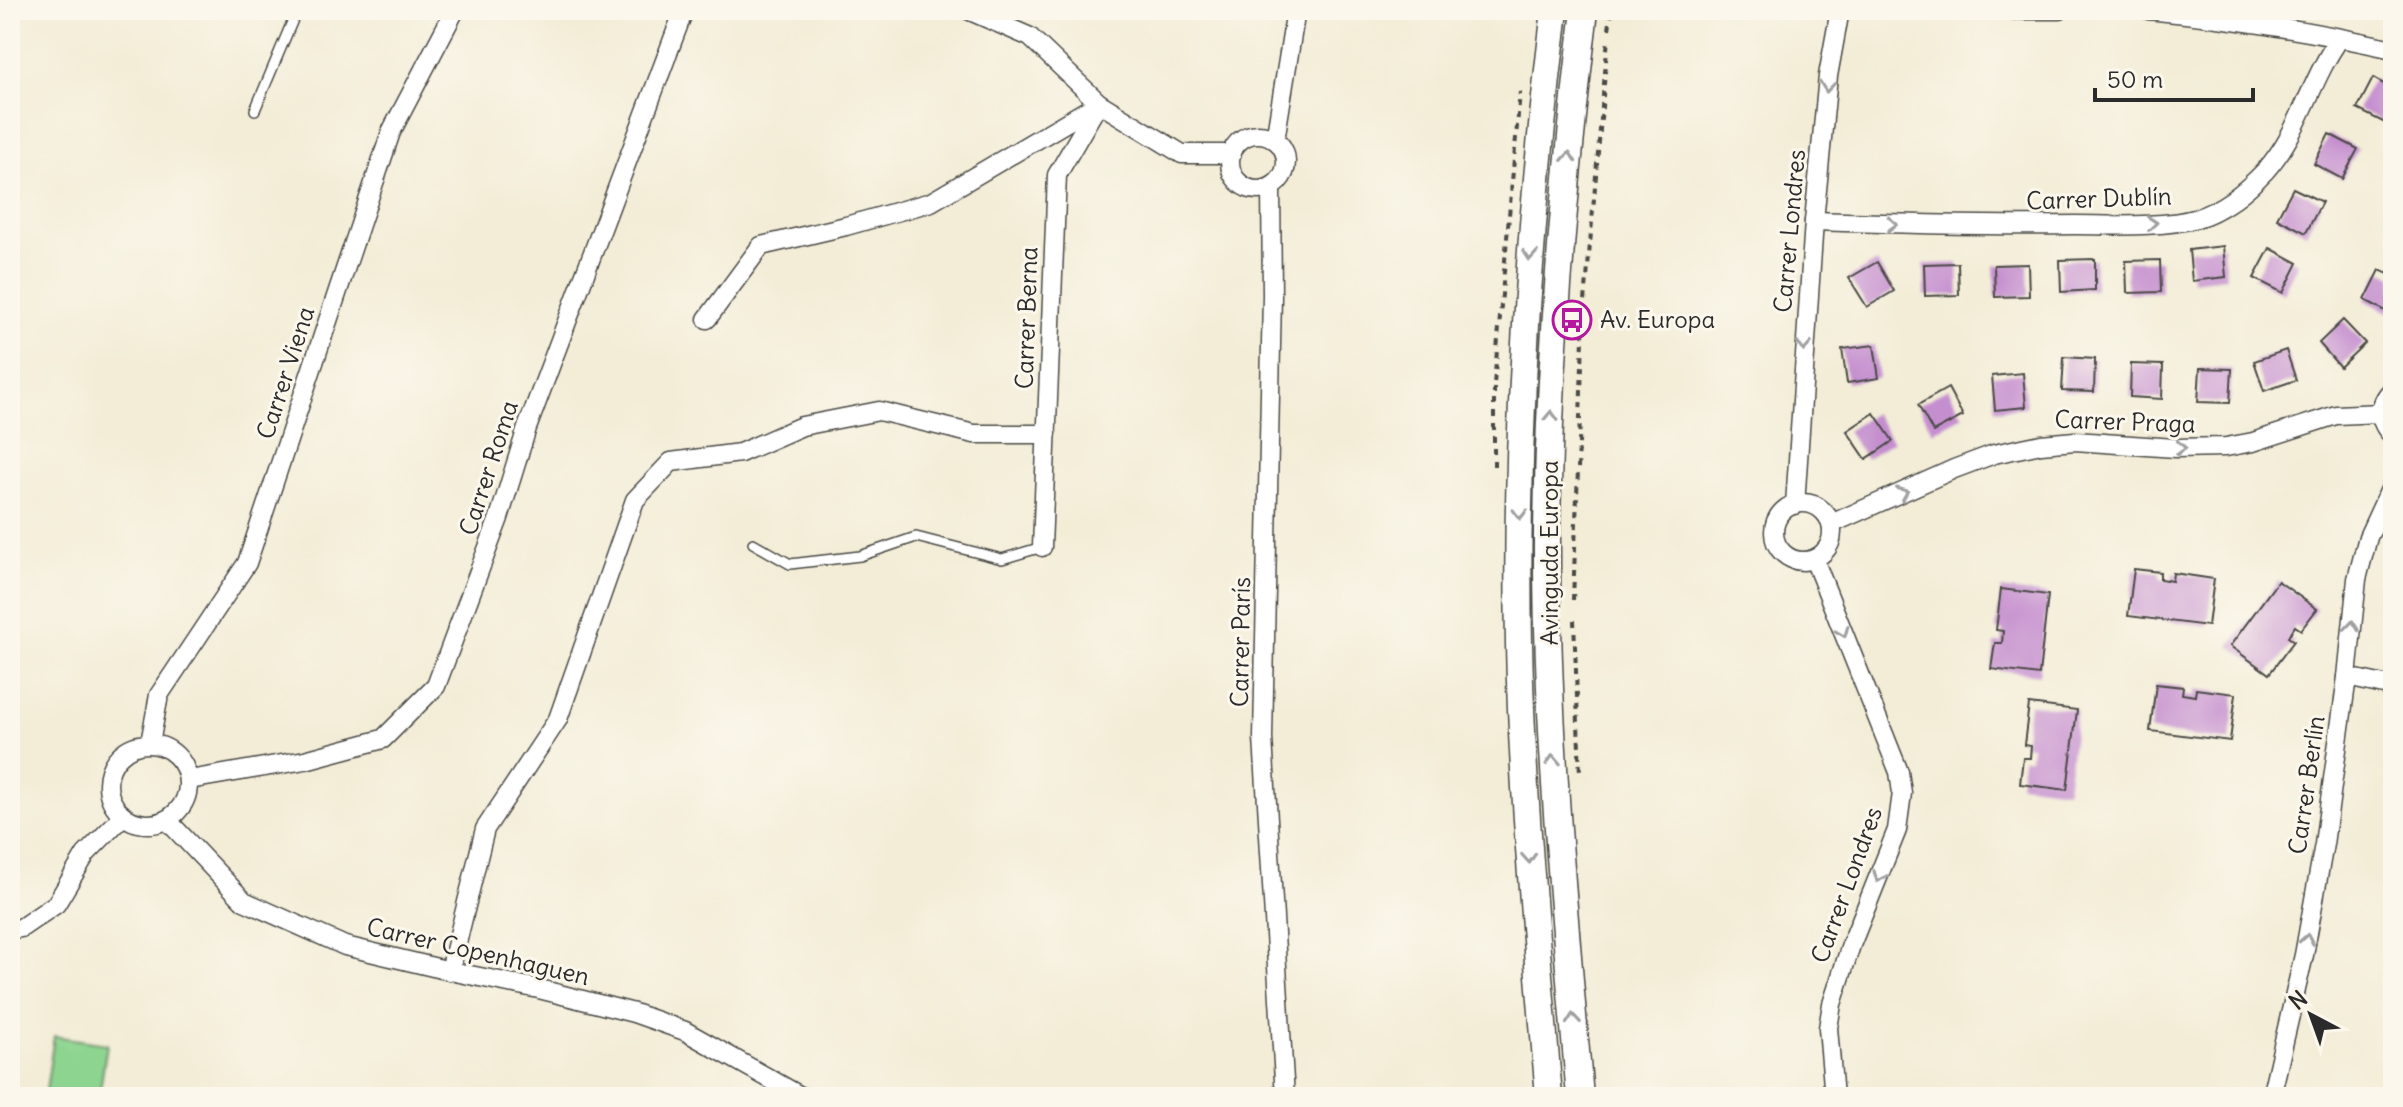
<svg xmlns="http://www.w3.org/2000/svg" width="2403" height="1107" font-family="Delius,sans-serif">
<rect width="100%" height="100%" fill="#fbf7ec"/>
<filter id="ink" filterUnits="userSpaceOnUse"><feTurbulence type="fractalNoise" baseFrequency=".0125" numOctaves="2"/><feDisplacementMap in="SourceGraphic" scale="16" xChannelSelector="R" yChannelSelector="G"/><feConvolveMatrix kernelMatrix="1 2 1 2 8 2 1 2 1" color-interpolation-filters="sRGB"/></filter>
<filter id="wash" filterUnits="userSpaceOnUse"><feTurbulence type="fractalNoise" baseFrequency=".006" numOctaves="4" result="noise"/><feDisplacementMap in="SourceGraphic" scale="32" xChannelSelector="R" yChannelSelector="G"/><feGaussianBlur stdDeviation="1.8" result="paint"/><feColorMatrix in="noise" values="0 0 0 0 0 0 0 0 0 0 0 0 0 0 0 0 0 1.4 0 .05"/><feComposite in="paint" operator="in"/></filter>
<g filter="url(#wash)">
<rect width="100%" height="100%" fill="#f3edd7"/>
<path fill="#8cd48f" stroke="#5c805d" stroke-width="2" d="M54,1036L107,1044L99,1097H45Z"/>
<g id="blocks">
<g fill="#c58fcf">
<path d="M2373,78L2393,89V108L2385,123L2357,109Z"/>
<path d="M2329,134L2358,149L2342,179L2314,164Z"/>
<path d="M2293,188L2322,202L2306,233L2277,218Z"/>
<path d="M2223,246L2226,277L2192,281L2189,250Z"/>
<path d="M2270,248L2298,263L2283,293L2254,278Z"/>
<path d="M2095,259V290L2061,292L2060,260Z"/>
<path d="M2160,260L2161,292L2127,293L2126,261Z"/>
<path d="M1877,262L1894,291L1867,307L1849,278Z"/>
<path d="M1958,263L1959,295L1925,296L1924,264Z"/>
<path d="M2028,264L2029,296L1995,297L1994,265Z"/>
<path d="M2380,270L2393,276V315L2365,300Z"/>
<path d="M2343,320L2365,343L2340,367L2319,343Z"/>
<path d="M1874,345L1879,378L1847,383L1842,349Z"/>
<path d="M2286,350L2296,380L2264,391L2254,361Z"/>
<path d="M2064,357L2095,359L2094,392L2062,391Z"/>
<path d="M2131,364L2163,365L2162,399L2130,397Z"/>
<path d="M2200,368L2232,369L2230,403L2198,402Z"/>
<path d="M2023,373L2026,407L1995,410L1992,376Z"/>
<path d="M1948,388L1963,416L1933,432L1918,405Z"/>
<path d="M1874,413L1893,441L1866,459L1847,431Z"/>
<path d="M2134,569L2160,572V579L2172,581L2173,573L2214,579L2208,626L2128,616Z"/>
<path d="M2278,581L2317,609L2301,630L2295,626L2288,637L2294,641L2269,674L2230,646Z"/>
<path d="M2001,589L2048,595L2039,675L1991,669L1995,643H2002L2003,631L1996,630Z"/>
<path d="M2156,684L2183,687L2182,694L2195,696L2196,689L2236,694L2230,741L2150,731Z"/>
<path d="M2029,704L2077,710L2067,790L2020,784L2023,758H2030L2031,746L2024,745Z"/>
</g>
</g>
</g>
<g filter="url(#ink)">
<use href="#blocks" fill-opacity="0" stroke="#494845" stroke-width="2"/>
<g fill="none" stroke-linecap="round" stroke-linejoin="round">
<defs>
<g id="lane">
<path d="M255,110L297,10"/>
<path d="M753,543L790,564L860,556L916,537L1002,559L1042,547"/>
</g>
<g id="street">
<path d="M968,10L1030,37L1099,103L1182,154H1232"/>
<path d="M2013,10H2060"/>
<path d="M2148,10C2230,18 2313,31 2393,49"/>
<circle cx="1258" cy="162" r="28"/>
<path d="M1275,140L1296,10"/>
<path d="M1271,187L1272,295L1263,738L1285,1097"/>
<path d="M1814,221C1901,224 1988,226 2075,225C2110,225 2164,228 2197,218C2223,210 2248,189 2266,170C2300,132 2311,78 2340,38"/>
<path d="M707,319L761,246L846,226L931,202L1099,103"/>
<path d="M2393,389C2378,403 2377,422 2393,436"/>
<circle cx="1803" cy="532" r="29"/>
<path d="M1795,505L1814,221L1828,76L1840,10"/>
<path d="M1831,524L1954,469L1994,454L2041,444L2075,441L2175,448L2226,447L2253,442L2336,415L2381,413"/>
<path d="M1042,547L1057,175L1097,106"/>
<path d="M1814,559L1899,772L1902,793L1897,830L1851,945L1832,1004L1828,1028L1834,1097"/>
<path d="M2347,677L2393,687"/>
<path d="M150,743L159,695L247,563L391,132L455,10"/>
<circle cx="148" cy="784" r="40"/>
<path d="M189,780L305,760L383,739L436,686L499,518L527,428L684,10"/>
<path d="M167,820L244,901L345,946L450,971L539,989L634,1013L685,1031L802,1097"/>
<path d="M10,930L21,928L56,904L86,854L123,816"/>
<path d="M450,971L485,829L558,719L635,500L671,462L740,453L802,426L879,411L974,434H1047"/>
<path d="M2271,1097L2304,955L2324,844L2347,677L2357,579L2368,537L2393,483"/>
</g>
<g id="secondary">
<path d="M1549,1097C1537,946 1522,795 1519,644C1515,432 1529,221 1555,10"/>
<path d="M1580,1097C1564,910 1546,723 1547,535C1549,360 1564,184 1585,10"/>
</g>
</defs>
<use href="#lane" stroke="#494845" stroke-width="12"/>
<use href="#street" stroke="#494845" stroke-width="21"/>
<use href="#secondary" stroke="#494845" stroke-width="29"/>
<g stroke="#494845" stroke-width="4" stroke-dasharray="6 6" stroke-linecap="butt">
<path d="M1609,29L1612,10"/>
<path d="M1494,466V384L1520,92"/>
<path d="M1573,600L1584,313L1608,38"/>
<path d="M1574,620L1580,775"/>
</g>
<use href="#lane" stroke="#fff" stroke-width="9"/>
<use href="#street" stroke="#fff" stroke-width="18"/>
<use href="#secondary" stroke="#fff" stroke-width="26"/>
</g>
<defs><path id="oneway-chevron" d="M-2-3.5L2.5 0L-2 3.5" fill="none" stroke-width="1.6" stroke-linecap="round" stroke-linejoin="round" transform="scale(2)"/></defs>
<g stroke="#a0a0a0">
<use href="#oneway-chevron" transform="translate(1827 87) rotate(96)"/>
<use href="#oneway-chevron" transform="translate(1569 157) rotate(-85)"/>
<use href="#oneway-chevron" transform="translate(2152 223) rotate(-5)"/>
<use href="#oneway-chevron" transform="translate(1892 224) rotate(2)"/>
<use href="#oneway-chevron" transform="translate(1530 255) rotate(94)"/>
<use href="#oneway-chevron" transform="translate(1804 346) rotate(94)"/>
<use href="#oneway-chevron" transform="translate(1551 416) rotate(-88)"/>
<use href="#oneway-chevron" transform="translate(2181 448) rotate(3)"/>
<use href="#oneway-chevron" transform="translate(1903 493) rotate(-23)"/>
<use href="#oneway-chevron" transform="translate(1520 514) rotate(91)"/>
<use href="#oneway-chevron" transform="translate(2352 626) rotate(-84)"/>
<use href="#oneway-chevron" transform="translate(1843 632) rotate(68)"/>
<use href="#oneway-chevron" transform="translate(1553 760) rotate(-92)"/>
<use href="#oneway-chevron" transform="translate(1529 858) rotate(86)"/>
<use href="#oneway-chevron" transform="translate(1879 877) rotate(111)"/>
<use href="#oneway-chevron" transform="translate(2307 939) rotate(-80)"/>
<use href="#oneway-chevron" transform="translate(1573 1019) rotate(-95)"/>
</g>
</g>
<defs>
<symbol id="bus-ring" viewBox="-11 -11 22 22"><circle r="9.5" fill="#fbf7ec" stroke="#b5179e" stroke-width="1.5"/><path d="M-5-6H5V4H4V6H2V4H-2V6H-4V4H-5ZM-3.5-4V0h7V-4ZM-3.5 1.2v1.5H-2V1.2ZM2 1.2v1.5H3.5V1.2Z" fill="#b5179e"/></symbol>
</defs>
<g fill-rule="evenodd">
<use href="#bus-ring" x="1550" y="298" width="44" height="44"/>
</g>
<g text-anchor="middle" stroke-width="6" stroke-linejoin="round" paint-order="stroke">
<g font-size="24" fill="#2b2b2b" stroke="#fbf7ec">
<text transform="translate(2099 199) rotate(-2)" y="8">Carrer Dublín</text>
<text transform="translate(1790 231) rotate(-85)" y="8">Carrer Londres</text>
<text transform="translate(1027 318) rotate(-88)" y="8">Carrer Berna</text>
<text transform="translate(286 373) rotate(-72)" y="8">Carrer Viena</text>
<text transform="translate(2125 422) rotate(2)" y="8">Carrer Praga</text>
<text transform="translate(489 468) rotate(-72)" y="8">Carrer Roma</text>
<text transform="translate(1550 553) rotate(-90)" y="8">Avinguda Europa</text>
<text transform="translate(1241 642) rotate(-89)" y="8">Carrer París</text>
<text transform="translate(2307 785) rotate(-82)" y="8">Carrer Berlín</text>
<text transform="translate(1847 885) rotate(-70)" y="8">Carrer Londres</text>
<text transform="translate(478 952) rotate(13)" y="8">Carrer Copenhaguen</text>
</g>
<g font-size="24" fill="#2b2b2b" stroke="#fbf7ec" text-anchor="start">
<text x="1600" y="328">Av. Europa</text>
</g>
</g>
<rect width="2403" height="1107" fill="none" stroke="#fbf7ec" stroke-width="40"/>
<g transform="translate(2311 1015) rotate(319)" stroke="#fbf7ec" stroke-width="6" paint-order="stroke">
<path d="M0-6L14 30L0 20L-14 30Z" fill="#2b2b2b"/>
<text y="-12" font-size="22" font-weight="bold" text-anchor="middle" fill="#2b2b2b">N</text>
</g>
<path d="M2095 88v12h158v-12" fill="none" stroke="#2b2b2b" stroke-width="4"/>
<text x="2107" y="88" font-size="24" fill="#2b2b2b" stroke="#fbf7ec" stroke-width="6" paint-order="stroke">50 m</text>
</svg>
